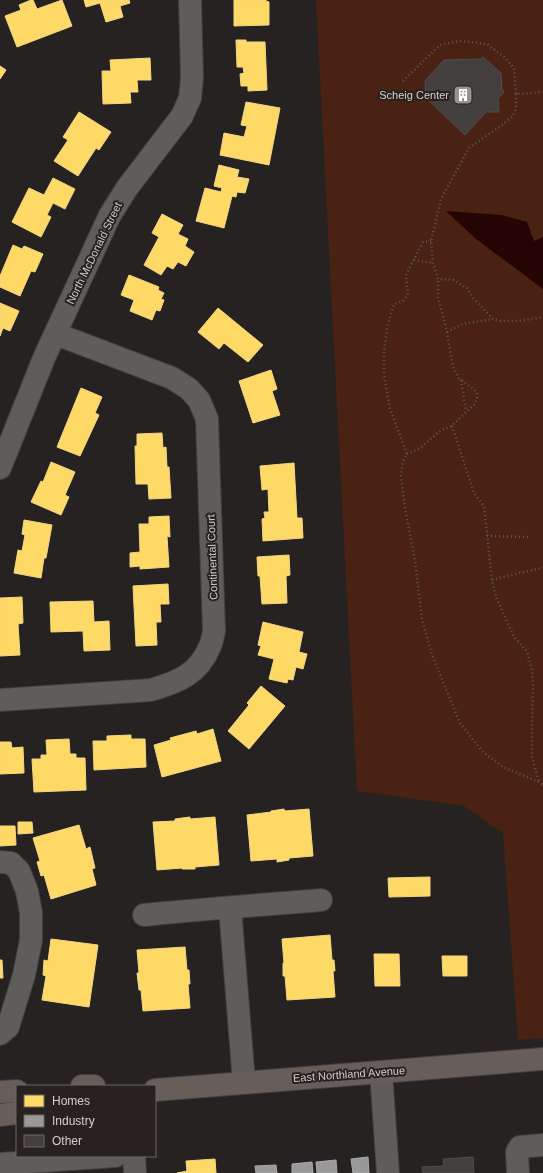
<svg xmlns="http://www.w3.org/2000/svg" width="543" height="1173" font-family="Helvetica,sans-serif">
<rect width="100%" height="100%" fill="#262221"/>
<path fill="#492214" d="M316,0H543V1038L518,1040L503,833L464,806L357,791Z"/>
<path fill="#240503" d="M446,211L502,215L527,222L534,241L543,237V289L476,239Z"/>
<g fill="#ffd966" stroke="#f2d686">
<path d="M31,0H33L37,9L62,0L72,26L17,47L5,16L21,10L19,5Z"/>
<path d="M84,0H129L130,3L120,6L123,17L106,22L100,3L86,7Z"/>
<path d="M234,0H266V1L269,2V25L234,26Z"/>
<path d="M236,40H246V42H265L267,90L248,91V86H241L240,74L244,73L243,67H237Z"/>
<path d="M150,58L151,80H137L138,92H130L131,103L103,104L102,71H111L110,60Z"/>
<path d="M0,66L6,70L0,79Z"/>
<path d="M246,102L280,108L269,165L220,155L224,133L244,137L247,126L241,125Z"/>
<path d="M79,112L111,132L99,150L96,148L78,176L54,161L68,140L63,137Z"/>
<path d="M219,165L239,170L237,177L249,179L245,193L237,192L236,197L232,196L224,228L196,221L205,188L221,192L222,188L214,186Z"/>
<path d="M53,178L75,189L65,209L53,203L47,215L51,217L41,237L12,222L29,188L44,195Z"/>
<path d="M162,214L183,225L178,234L188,239L185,246L194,252L186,266L178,262L173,269L167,266L161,275L144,265L159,237L152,233Z"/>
<path d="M13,245L22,249L24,246L43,254L35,272L31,271L20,296L0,287V276Z"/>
<path d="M129,275L159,287L158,290L164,293L161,299L164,300L160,311L156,310L152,320L130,311L134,300L121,295Z"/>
<path d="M0,303L19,311L10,331L3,328L0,336Z"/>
<path d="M218,308L263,345L248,362L224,343L219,349L198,332Z"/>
<path d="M271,370L277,389L272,391L280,415L253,423L239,381Z"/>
<path d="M81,388L102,397L95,413L99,415L80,456L57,447Z"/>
<path d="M162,433L163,448L166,447L167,467H169L171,498L149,499L148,484H136L135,446H137V434Z"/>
<path d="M51,462L75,472L65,495L69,497L61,515L31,502L41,481L43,482Z"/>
<path d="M294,463L297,518H302L303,538L263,541L262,519L265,518L264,512H269L268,489L262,490L260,466Z"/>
<path d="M169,516L170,537L167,536L169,567L140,569V566L130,567V553L140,552L139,524H149V517Z"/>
<path d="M24,520L52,525L46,558H44L41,578L14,573L18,550L22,551L25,535L22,534Z"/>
<path d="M289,555L290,575L286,576L287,603L262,604L260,576H258L257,557Z"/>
<path d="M168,584L169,604H160L161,622H156L157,645L136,646L133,586Z"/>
<path d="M22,597L23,623L18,624L20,655L0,656V598Z"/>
<path d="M93,601L94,622L109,621L110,650L84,651L83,631L51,632L50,602Z"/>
<path d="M263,622L303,632L299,652L307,654L303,669L296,667L293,680L288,679L287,683L269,679L274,659L258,655L261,646L258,645Z"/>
<path d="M261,686L285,706L249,749L228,731L249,705L247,703Z"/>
<path d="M213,729L221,761L162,777L154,745L171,740L170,738L196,731L197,734Z"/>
<path d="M131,735V739H145L146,767L94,770L93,741H107V736Z"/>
<path d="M69,739L70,754H76V758H85L86,790L34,792L32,759H41V755H47L46,740Z"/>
<path d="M0,742H11L12,748L23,747L24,773L0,774Z"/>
<path d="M284,809L285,811L309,809L313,856L289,858V860L277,862V859L251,861L247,815L271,812V811Z"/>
<path d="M190,817V819L215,817L219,865L195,867V869H182V868L157,870L153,822L175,821V819Z"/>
<path d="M18,822H32L33,833L18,834Z"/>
<path d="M79,825L86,849L90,847L95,868L92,869L96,885L51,899L44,875L41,876L37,862L40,861L33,838Z"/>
<path d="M0,826H15L16,845L0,846Z"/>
<path d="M430,877V896L389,897L388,878Z"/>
<path d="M330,935L332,960H334L335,971H333L335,997L287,1000L285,976H283V963H284L282,939Z"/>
<path d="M51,939L98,945L89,1007L42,1000L46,976L43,975L44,960L48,961Z"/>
<path d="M185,947L187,970H189L190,984H188L190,1008L143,1011L141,990H139L137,973H139L137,950Z"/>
<path d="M374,954H399L400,986H375Z"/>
<path d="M442,956H467V976H443Z"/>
<path d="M0,960H2L3,978H0Z"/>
<path d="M215,1159L216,1173H177L187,1171L186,1161Z"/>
</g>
<g fill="#999" stroke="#abaaa9">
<path d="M368,1157L369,1173H353L351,1159Z"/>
<path d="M336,1160L337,1173H317L316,1162Z"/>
<path d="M312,1162L313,1173H292V1164Z"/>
<path d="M276,1165L277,1173H256L255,1166Z"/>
</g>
<g fill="#423f3e" stroke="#504d4c">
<path d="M483,57L501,73L502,90L504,92L498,98L499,112H486L465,135L426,98L425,81L444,60L481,59Z"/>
<path d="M473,1157L474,1173H423L422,1167L444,1166L443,1159Z"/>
</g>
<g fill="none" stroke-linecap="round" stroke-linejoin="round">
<defs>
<g id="minor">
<path d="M0,468L44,358L110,215L127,188L182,116L190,98L192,78L190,0"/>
<path d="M0,700L151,690C178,682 199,674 210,646C212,642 213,636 214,631L207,419L199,400L189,389L172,378L56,334"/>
<path d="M0,862L11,863L19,871L27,891L31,913V940L24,975L8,1027L0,1034"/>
<path d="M230,908L244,1082"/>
<path d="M144,915C203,909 262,905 321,900"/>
<path d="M381,1072L388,1173"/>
<path d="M134,1156L135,1173"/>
<path d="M0,1164L115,1156"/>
<path d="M518,1173L517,1152L520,1147L543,1145"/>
</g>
<g id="major">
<path d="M82,1086H94"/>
<path d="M155,1090L543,1059"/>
<path d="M0,1092L17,1091"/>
<path d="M0,1115L17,1113"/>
</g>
</defs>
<use href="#minor" stroke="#423f3e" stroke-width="24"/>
<use href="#major" stroke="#423f3e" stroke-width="24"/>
<g stroke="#5d5a5a" stroke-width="2.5" stroke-dasharray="1 3" stroke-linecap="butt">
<path d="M403,81L440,45L460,41L487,44L504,57L514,68L516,94L543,92"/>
<path d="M516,94V108L513,116L502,125L469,148L441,199L431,241L433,263L438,279L453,280L467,288L473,298L493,319L501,321H519L543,317"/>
<path d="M431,241L423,242L406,275L408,295L403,301L394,304L387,328L384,352V374L390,409L407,454L403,461L401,476L405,508L415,561L422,619L432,655L460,723L482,751L503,767L539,782L543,785"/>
<path d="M414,260L433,263"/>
<path d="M447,332L462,324L493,319"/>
<path d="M461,380L466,410"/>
<path d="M452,426L474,493L484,506L492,580L496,597L514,637L527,651L532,670L533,683L532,731V757L539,782"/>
<path d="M407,454L419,449L441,430L452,426L467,411L475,404L477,398V392L459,378L453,367L447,332L438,297V279"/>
<path d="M487,536L529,537"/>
<path d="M492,580L519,573L543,568"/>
</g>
<use href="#minor" stroke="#5f5d5c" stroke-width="22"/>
<use href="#major" stroke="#675d59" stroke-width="22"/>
</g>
<defs>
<symbol id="building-square" viewBox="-11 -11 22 22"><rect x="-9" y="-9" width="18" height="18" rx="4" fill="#979392" stroke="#272120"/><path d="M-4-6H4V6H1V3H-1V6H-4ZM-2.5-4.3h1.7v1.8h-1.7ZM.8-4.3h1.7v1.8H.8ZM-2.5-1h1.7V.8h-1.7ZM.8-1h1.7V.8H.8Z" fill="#fff"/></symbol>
</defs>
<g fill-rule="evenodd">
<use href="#building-square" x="452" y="84" width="22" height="22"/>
</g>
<g text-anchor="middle" stroke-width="4" stroke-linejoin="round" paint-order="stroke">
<g font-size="11" fill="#d4d0cf" stroke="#272120" text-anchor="end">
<text x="449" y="99">Scheig Center</text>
</g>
<g font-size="11" fill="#d4d0cf" stroke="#272120">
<text transform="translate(94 253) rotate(-64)" y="4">North McDonald Street</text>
<text transform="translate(212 557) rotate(-92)" y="4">Continental Court</text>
<text transform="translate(349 1074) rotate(-4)" y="4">East Northland Avenue</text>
</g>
</g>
<rect x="16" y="1085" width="140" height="72" fill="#272120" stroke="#6c6766"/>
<rect x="24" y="1095" width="20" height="12" fill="#ffd966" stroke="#6c6766"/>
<text x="52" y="1105" font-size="12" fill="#d4d0cf">Homes</text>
<rect x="24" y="1115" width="20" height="12" fill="#999999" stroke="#6c6766"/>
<text x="52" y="1125" font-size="12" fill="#d4d0cf">Industry</text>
<rect x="24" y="1135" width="20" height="12" fill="#423f3e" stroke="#6c6766"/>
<text x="52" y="1145" font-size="12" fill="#d4d0cf">Other</text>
</svg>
